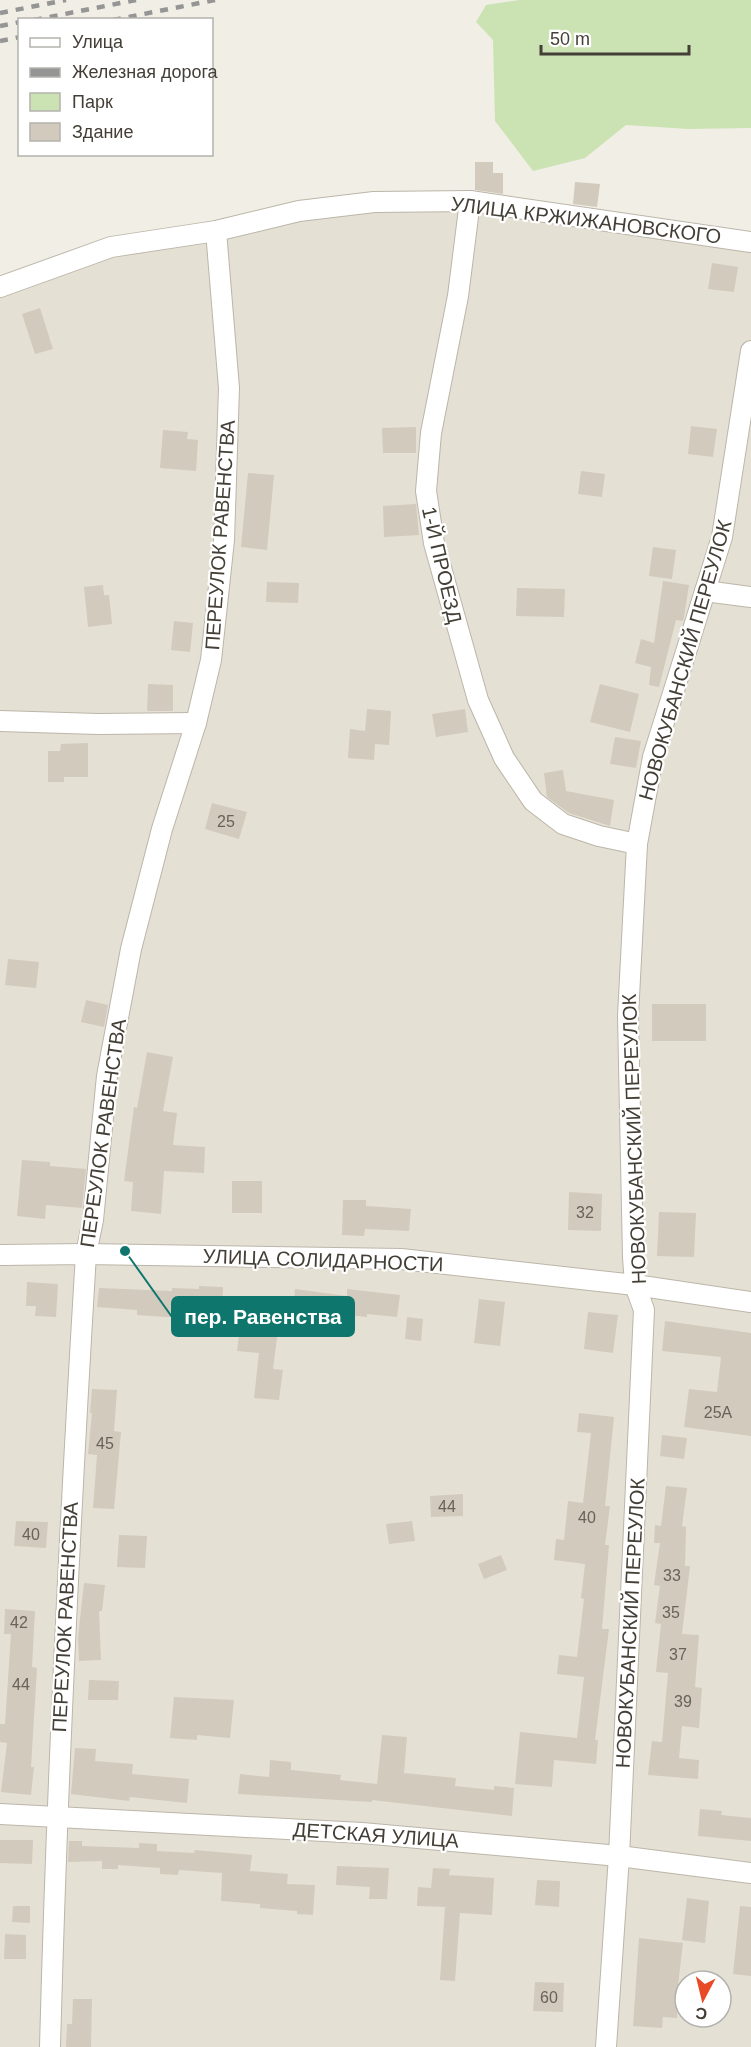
<svg xmlns="http://www.w3.org/2000/svg" width="751" height="2047" font-family="Arial,sans-serif">
<rect width="100%" height="100%" fill="#f1eee6"/>
<path fill="#e5e0d4" fill-rule="evenodd" d="M376,208L474,209L751,249V2047H0V293L113,253L302,216ZM685,1981H721V2017H685Z"/>
<path fill="#cbe3b2" d="M519,0H751V128L688,129L626,125L585,158L533,171L495,121L493,40L476,22L486,5Z"/>
<g fill="#d2cabc">
<path d="M475,162H493V173H503V194L475,190Z"/>
<path d="M575,182L600,184L597,207L573,204Z"/>
<path d="M712,263L738,267L734,292L708,289Z"/>
<path d="M40,308L53,349L35,354L22,314Z"/>
<path d="M691,426L717,429L713,457L688,454Z"/>
<path d="M416,427V453H383L382,428Z"/>
<path d="M163,430L188,432L187,439L198,440L196,471L160,468Z"/>
<path d="M581,471L605,474L602,497L578,494Z"/>
<path d="M248,473L274,475L267,550L241,547Z"/>
<path d="M416,504L419,535L384,537L383,506Z"/>
<path d="M653,547L676,550L672,579L649,576Z"/>
<path d="M663,581L689,585L684,617L683,621L676,620L659,687L649,685L651,667L635,663L641,639L654,643Z"/>
<path d="M267,582L299,583L298,603L266,602Z"/>
<path d="M103,585L104,595H109L112,624L88,627L84,587Z"/>
<path d="M517,588L565,589L564,617L516,616Z"/>
<path d="M174,621L193,623L190,652L171,650Z"/>
<path d="M148,684L173,685V711H147Z"/>
<path d="M600,684L639,694L630,732L590,722Z"/>
<path d="M367,709L391,711L389,745L375,744L374,760L348,758L350,729L365,731Z"/>
<path d="M465,709L468,732L436,737L432,714Z"/>
<path d="M615,737L641,741L636,768L610,764Z"/>
<path d="M88,743V777H64V782H48V751H60L61,744Z"/>
<path d="M563,770L566,791L614,800L610,826L569,813L547,797L544,773Z"/>
<path d="M212,803L247,812L239,839L205,829Z"/>
<path d="M8,959L39,962L36,988L5,985Z"/>
<path d="M86,1000L108,1005L104,1027L81,1022Z"/>
<rect x="652" y="1004" width="54" height="37"/>
<path d="M147,1052L173,1057L163,1111L177,1113L173,1145L205,1147L204,1173L164,1171L161,1214L131,1211L133,1182L124,1181L134,1107L137,1108Z"/>
<path d="M22,1160L50,1162V1166L86,1169L82,1208L46,1205L45,1219L17,1216Z"/>
<rect x="232" y="1181" width="30" height="32"/>
<path d="M569,1192L602,1194L601,1231L568,1230Z"/>
<path d="M343,1200H366V1206L411,1209L409,1231L365,1229L364,1236L342,1235Z"/>
<path d="M659,1212L696,1213L694,1257L657,1256Z"/>
<path d="M27,1282L58,1284L56,1317L35,1316L36,1306H26Z"/>
<path d="M199,1286L223,1287L222,1309L192,1308V1317H165L137,1315V1310L97,1307L99,1288L172,1291V1288L199,1289Z"/>
<path d="M295,1289L347,1296V1289L400,1295L397,1317L367,1314V1317L322,1312L321,1317L293,1314Z"/>
<path d="M479,1299L505,1302L500,1346L474,1343Z"/>
<path d="M588,1312L618,1315L613,1353L584,1349Z"/>
<path d="M407,1317L423,1319L421,1341L405,1339Z"/>
<path d="M241,1318L279,1322L273,1369L283,1370L279,1400L254,1398L259,1353L237,1351Z"/>
<path d="M665,1321L751,1333V1436L684,1427L689,1389L717,1392L721,1357L662,1351Z"/>
<path d="M92,1389L117,1390L114,1431L121,1432L114,1509L93,1508L97,1455L88,1454L92,1413H90Z"/>
<path d="M579,1413L614,1417L605,1506H610L605,1545H609L602,1629H609L595,1740H598L596,1764L554,1760L552,1787L515,1784L520,1732L577,1738L584,1677L557,1674L559,1655L577,1657L584,1599L581,1598L585,1564L554,1560L556,1539L564,1540L568,1501L583,1503L591,1433L577,1432Z"/>
<path d="M662,1435L687,1438L684,1459L660,1456Z"/>
<path d="M666,1486L687,1488L682,1526L686,1527L685,1566H690L682,1634L699,1635L695,1687L702,1688L699,1728L682,1726L679,1758L699,1760L698,1779L648,1775L652,1741L662,1742L668,1673L656,1672L661,1624L655,1623L660,1586L654,1585L660,1543H654L655,1525L661,1526Z"/>
<path d="M463,1494V1516L431,1517L430,1496Z"/>
<path d="M16,1521L48,1522L46,1548L14,1546Z"/>
<path d="M412,1521L415,1541L389,1544L386,1524Z"/>
<path d="M119,1535L147,1536L145,1568L117,1567Z"/>
<path d="M501,1555L507,1570L484,1579L478,1564Z"/>
<path d="M84,1583L105,1585L102,1611H99L101,1660L79,1661L78,1637Z"/>
<path d="M5,1609L35,1611L32,1667L37,1668L31,1767H34L31,1795L1,1792L7,1743L0,1742V1724H5L11,1634H4Z"/>
<path d="M89,1680L119,1681L118,1700H88Z"/>
<path d="M174,1697L234,1700L230,1738L197,1735V1740L170,1738Z"/>
<path d="M382,1735L407,1737L404,1773L456,1778L455,1786L494,1790V1786L514,1788L512,1816L372,1800V1802L238,1794L240,1774L269,1777L270,1760L291,1762V1770L341,1775L340,1780L377,1784Z"/>
<path d="M75,1748L96,1749L95,1761L133,1764L132,1774L189,1779L187,1803L130,1797L129,1801L71,1794Z"/>
<path d="M700,1809L722,1811L721,1815L751,1818V1841L698,1836Z"/>
<path d="M0,1840H33L32,1864L0,1863Z"/>
<path d="M69,1841H82V1846L139,1848V1843L157,1844V1851L194,1853L195,1850L252,1855L250,1871L288,1874L287,1884L315,1885L313,1915L297,1914V1911L260,1908V1904L221,1901L222,1873L179,1870L178,1875L160,1874V1868L118,1865V1869H102V1861L68,1862Z"/>
<path d="M337,1866L389,1868L387,1899H369L370,1887L336,1885Z"/>
<path d="M433,1868L450,1869L449,1875L494,1878L492,1915L460,1913L455,1981L440,1980L445,1907L417,1906L418,1887L431,1888Z"/>
<path d="M537,1880L560,1881L559,1907L535,1905Z"/>
<path d="M687,1898L709,1901L705,1943L682,1940Z"/>
<path d="M13,1906H30V1923L12,1922Z"/>
<path d="M740,1906L751,1907V1976L733,1974Z"/>
<path d="M5,1934L26,1935V1959H4Z"/>
<path d="M639,1938L683,1943L676,2002H678L677,2018L663,2017L662,2028L633,2026Z"/>
<path d="M535,1982L564,1983L563,2012L533,2011Z"/>
<path d="M73,1999H92L91,2047H66L67,2024H72Z"/>
</g>
<g fill="none" stroke-linecap="round" stroke-linejoin="round">
<defs>
<g id="minor">
<path d="M470,201L458,296L431,433L426,491L434,543L478,700L504,758L533,801L563,824L599,836L637,844"/>
<path d="M0,287L111,247L216,231L299,211L374,202L470,201L751,242"/>
<path d="M705,591L751,597"/>
<path d="M0,721L98,724L196,723"/>
<path d="M0,1255L86,1254L401,1259L635,1285L751,1302"/>
<path d="M0,1814L362,1833L619,1856L751,1873"/>
<path d="M50,2047C57,1782 70,1518 86,1254L93,1220L107,1076L131,949L162,829L196,723L211,660L224,540L229,388L216,231"/>
<path d="M606,2047L619,1856L644,1310L635,1285L633,1257L628,1016L637,844L653,757L722,537L751,351"/>
</g>
</defs>
<use href="#minor" stroke="#bcb6a9" stroke-width="22"/>
<use href="#minor" stroke="#fff" stroke-width="20"/>
<g stroke="#959595" stroke-width="4.5" stroke-dasharray="8 8" stroke-linecap="butt">
<path d="M0,13L66,0"/>
<path d="M34,20L136,0"/>
<path d="M113,20L215,0"/>
<path d="M0,26L20,22"/>
<path d="M0,41L20,37"/>
</g>
</g>
<g text-anchor="middle" stroke-width="4.5" stroke-linejoin="round" paint-order="stroke">
<g font-size="16" fill="#686258">
<text x="226" y="827">25</text>
<text x="585" y="1218">32</text>
<text x="718" y="1418">25А</text>
<text x="105" y="1449">45</text>
<text x="447" y="1512">44</text>
<text x="587" y="1523">40</text>
<text x="31" y="1540">40</text>
<text x="672" y="1581">33</text>
<text x="671" y="1618">35</text>
<text x="19" y="1628">42</text>
<text x="678" y="1660">37</text>
<text x="21" y="1690">44</text>
<text x="683" y="1707">39</text>
<text x="549" y="2003">60</text>
</g>
<g font-size="20" fill="#443f36" stroke="#fff">
<text transform="translate(586 220) rotate(7)" y="7">УЛИЦА КРЖИЖАНОВСКОГО</text>
<text transform="translate(220 535) rotate(-86)" y="7">ПЕРЕУЛОК РАВЕНСТВА</text>
<text transform="translate(442 565) rotate(77)" y="7">1-Й ПРОЕЗД</text>
<text transform="translate(685 660) rotate(-74)" y="7">НОВОКУБАНСКИЙ ПЕРЕУЛОК</text>
<text transform="translate(103 1133) rotate(-82)" y="7">ПЕРЕУЛОК РАВЕНСТВА</text>
<text transform="translate(634 1139) rotate(-92)" y="7">НОВОКУБАНСКИЙ ПЕРЕУЛОК</text>
<text transform="translate(323 1260) rotate(2)" y="7">УЛИЦА СОЛИДАРНОСТИ</text>
<text transform="translate(65 1617) rotate(-87)" y="7">ПЕРЕУЛОК РАВЕНСТВА</text>
<text transform="translate(630 1623) rotate(-87)" y="7">НОВОКУБАНСКИЙ ПЕРЕУЛОК</text>
<text transform="translate(376 1835) rotate(4)" y="7">ДЕТСКАЯ УЛИЦА</text>
</g>
</g>
<path fill="none" stroke="#0f766e" stroke-width="2" d="M125 1251L172 1317"/>
<circle fill="#0f766e" stroke="#fff" stroke-width="2" cx="125" cy="1251" r="6"/>
<rect fill="#0f766e" stroke="#0f766e" stroke-width="2" x="172" y="1297" width="182" height="39" rx="6"/>
<g font-size="21" text-anchor="middle" font-weight="bold" fill="#fff">
<text x="263" y="1324">пер. Равенства</text>
</g>
<rect x="18" y="18" width="195" height="138" fill="#ffffff" stroke="#b4b2af" stroke-width="1.5"/>
<rect x="30" y="38" width="30" height="9" fill="#ffffff" stroke="#b4b2af" stroke-width="1.5"/>
<text x="72" y="48" font-size="18" fill="#443f36">Улица</text>
<rect x="30" y="68" width="30" height="9" fill="#959595" stroke="#b4b2af" stroke-width="1.5"/>
<text x="72" y="78" font-size="18" fill="#443f36">Железная дорога</text>
<rect x="30" y="93" width="30" height="18" fill="#cbe3b2" stroke="#b4b2af" stroke-width="1.5"/>
<text x="72" y="108" font-size="18" fill="#443f36">Парк</text>
<rect x="30" y="123" width="30" height="18" fill="#d2cabc" stroke="#b4b2af" stroke-width="1.5"/>
<text x="72" y="138" font-size="18" fill="#443f36">Здание</text>
<g transform="translate(703 1999) rotate(187)"><circle r="28" fill="#ffffff" stroke="#b4b2af" stroke-width="1.5"/>
<path d="M0-4.5L10 22L0 15L-10 22Z" fill="#e84926"/>
<text y="-9" font-size="16" font-weight="bold" text-anchor="middle" fill="#443f36">С</text>
</g>
<path d="M541 45v9h148v-9" fill="none" stroke="#443f36" stroke-width="3"/>
<text x="550" y="45" font-size="18" fill="#443f36" stroke="#ffffff" stroke-width="4.5" paint-order="stroke">50 m</text>
</svg>
